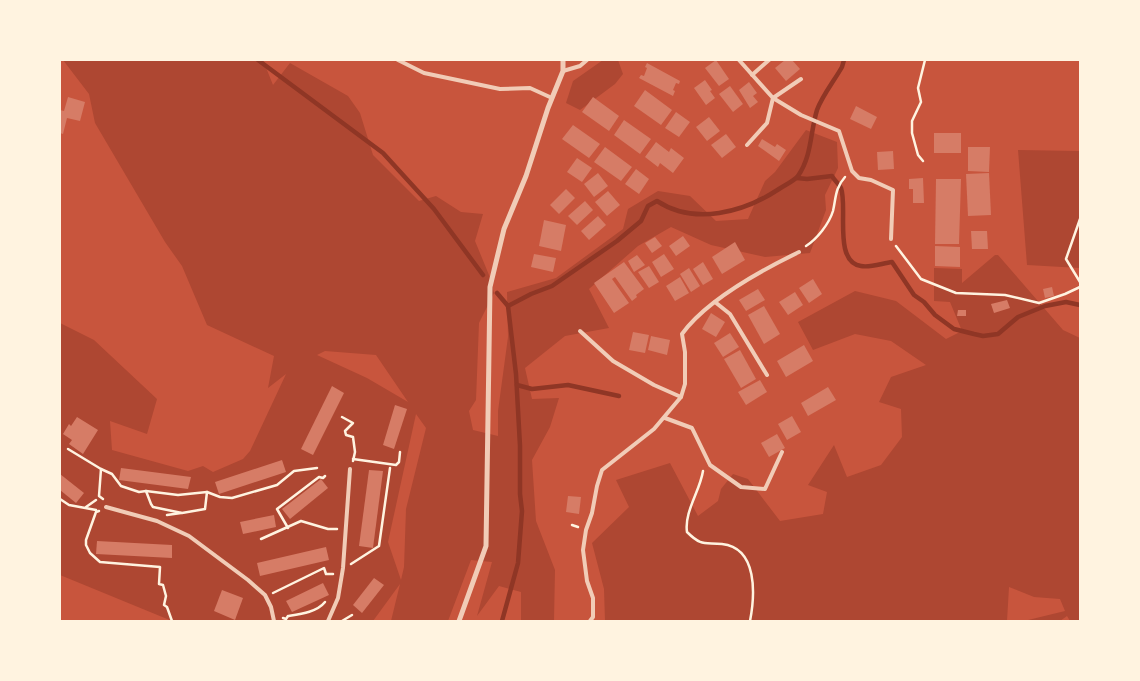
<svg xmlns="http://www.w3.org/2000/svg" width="1140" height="681" font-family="Ubuntu,sans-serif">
<rect width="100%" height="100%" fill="#c8553d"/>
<g fill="#ae4732" fill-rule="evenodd">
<path d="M63,60H263L273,85L290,63L348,96L360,113L373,155L419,201L436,196L461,212L483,214L475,241L489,275L494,293L479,323L476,400L469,411L473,430L498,436V411L508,337L507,292L556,278L623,229L628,209L658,191L690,196L716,221L748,219L765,181L775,172L806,130L837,142L838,168L825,195L826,210L810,253L765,257L711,245L671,227L638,246L589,289L609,328L565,336L525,368L532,399L559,398L550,427L532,460L536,521L555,570L554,621H521V592L499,586L477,616L492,562L471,560L448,621H391L400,584L373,621H172L60,575V323L94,340L157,399L147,434L110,421L112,450L188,471L203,466L213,472L243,459L250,451L286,374L268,388L274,356L207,325L182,266L165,242L95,123L89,94ZM325,351L376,355L408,402L367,378L317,355ZM416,414L426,428L406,509L404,567L401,580L388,542Z"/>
<path d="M603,60H618L623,74L615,84L580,110L566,103L573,81Z"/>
<path d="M1018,150L1080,151V268L1027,265Z"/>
<path d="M995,255H998L1063,330L1080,338V621H1070L1067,616L1060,621H1024L1065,611L1060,599L1034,597L1009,587L1007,621H605L604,589L592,543L629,507L616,480L670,463L698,516L718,501L721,489L733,474L748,479L780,521L823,514L827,492L808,485L834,445L847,477L881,465L902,437L901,409L879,402L891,377L926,365L891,341L855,334L813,350L798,322L855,291L896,301L946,339L962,331L950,302L934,301V268L962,269V283Z"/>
</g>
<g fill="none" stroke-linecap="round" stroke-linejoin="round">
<g stroke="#8f3625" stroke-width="4.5">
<path d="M258,60L383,153L434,209L483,275"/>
<path d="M797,178L807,179L832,176C834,180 839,184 841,188C848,207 833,262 861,266C870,268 883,263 892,262L914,295L924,302L935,315L954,329L974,334L983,336L998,334L1018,317L1045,306L1066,302L1080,305"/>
<path d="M497,293L508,306L516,374L520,446V494L522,511L518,563L502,621"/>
<path d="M508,306L531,294L552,286L617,241L641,221L648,206L657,201C695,226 744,212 779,189C785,185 794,181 798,176C812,156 810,133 817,110C822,96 834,81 842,67L844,60"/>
<path d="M517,385L532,389L568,385L619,396"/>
</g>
</g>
<g fill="#d67c66">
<path d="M716,60L729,79L719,86L705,68Z"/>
<path d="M785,60H792L800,69L786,81L775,68Z"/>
<path d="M647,63L680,81L679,84L676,83L673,90L675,91L673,96L639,78L641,75L644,76L647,68L645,67Z"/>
<path d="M705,80L712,90L710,91L715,98L706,105L694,88Z"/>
<path d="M749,82L757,93L753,96L758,102L750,108L739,90Z"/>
<path d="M730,86L743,104L733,112L719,94Z"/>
<path d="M645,90L672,110L661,125L634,106Z"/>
<path d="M68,97L85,102L80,121L67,118L63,134L60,133V110L64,111Z"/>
<path d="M593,97L619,116L609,131L582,112Z"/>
<path d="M856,106L877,117L871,129L850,119Z"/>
<path d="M676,112L690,122L679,137L665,128Z"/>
<path d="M709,117L720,131L707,141L696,127Z"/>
<path d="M624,120L651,139L640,154L614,135Z"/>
<path d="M573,125L600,144L589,158L562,139Z"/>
<rect x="934" y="133" width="27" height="20"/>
<path d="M726,134L736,147L722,158L711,145Z"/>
<path d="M762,139L775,147L777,144L786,150L779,161L758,146Z"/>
<path d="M656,142L669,152L671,148L684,158L673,173L660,163L658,167L645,157Z"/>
<path d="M605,147L632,167L621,181L594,162Z"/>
<path d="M968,147H990L989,172L968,171Z"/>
<path d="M893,151L894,169L878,170L877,152Z"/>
<path d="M577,158L592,168L582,182L567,172Z"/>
<path d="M636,169L649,179L639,194L625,184Z"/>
<path d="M598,173L608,186L594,197L584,184Z"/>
<path d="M989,173L991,215L968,216L966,174Z"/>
<path d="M923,178L924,203H913V189H909V179Z"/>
<path d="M936,179H961L959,244H935Z"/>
<path d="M566,189L575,198L559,214L550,205Z"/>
<path d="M608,191L620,205L607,216L595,202Z"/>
<path d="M585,201L593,210L577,225L568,216Z"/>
<path d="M598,216L606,225L589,240L581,231Z"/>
<path d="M544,220L566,225L561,251L539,246Z"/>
<path d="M971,231H987L988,249H972Z"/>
<path d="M683,236L690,246L676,256L669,246Z"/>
<path d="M655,237L662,246L652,253L645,243Z"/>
<path d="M735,242L745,260L722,274L712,257Z"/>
<path d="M935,246L960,247V267L935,266Z"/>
<path d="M534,254L556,258L553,272L531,267Z"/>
<path d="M664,254L674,269L661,277L652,262Z"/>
<path d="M637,255L645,265L634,272L628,261Z"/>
<path d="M624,262L644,289L636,295L637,297L632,301L615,277L612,279L629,303L614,313L594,283Z"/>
<path d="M703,262L713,279L703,285L693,269Z"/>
<path d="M649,266L659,282L649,288L638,272Z"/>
<path d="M689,268L700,286L691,292L680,274Z"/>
<path d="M680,277L689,293L675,301L666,286Z"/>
<path d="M813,279L822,294L809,303L799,288Z"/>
<path d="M1052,287L1054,296L1045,298L1043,289Z"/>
<path d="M758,289L765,300L746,311L739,300Z"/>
<path d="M795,292L803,305L788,315L779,302Z"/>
<path d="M1007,300L1010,308L994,313L991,304Z"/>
<path d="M764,306L780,334L764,344L748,315Z"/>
<path d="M958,310H966V316H957Z"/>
<path d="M711,313L725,322L716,337L702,329Z"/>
<path d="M633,332L649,335L645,353L629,350Z"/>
<path d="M730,333L739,347L723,357L714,343Z"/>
<path d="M651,336L670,340L667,355L648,350Z"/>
<path d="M804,345L813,361L786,377L777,361Z"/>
<path d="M740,350L756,379L741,388L724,359Z"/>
<path d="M760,380L767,392L746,405L738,392Z"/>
<path d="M332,386L344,393L313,455L301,449Z"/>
<path d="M828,387L836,400L808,416L801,403Z"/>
<path d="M395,405L407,409L394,449L383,445Z"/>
<path d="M792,416L801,432L787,440L778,424Z"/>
<path d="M77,417L98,430L83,454L69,444L72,440L63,434L69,424L71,426Z"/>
<path d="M777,434L785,448L769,457L761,443Z"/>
<path d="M282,460L286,472L219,494L215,482Z"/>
<path d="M121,468L191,477L188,489L119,480Z"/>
<path d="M369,470L383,471L373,548L359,546Z"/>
<path d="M60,474L84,493L76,503L60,490Z"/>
<path d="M321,479L328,488L290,519L282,509Z"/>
<path d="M568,496L581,497L579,514L566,512Z"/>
<path d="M274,515L276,527L243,534L240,522Z"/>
<path d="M97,541L172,545V558L96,554Z"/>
<path d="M326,547L329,560L260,576L257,563Z"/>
<path d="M374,578L384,585L362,613L353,605Z"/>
<path d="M323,583L329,595L292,612L286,601Z"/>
<path d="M222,590L243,598L235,620L214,611Z"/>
</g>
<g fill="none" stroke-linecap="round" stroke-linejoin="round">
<g stroke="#fff3e0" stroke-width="2.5">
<path d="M923,161L918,155L912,133V121L921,102L918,88L925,60"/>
<path d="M1080,219L1066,259L1080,282"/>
<path d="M806,246C817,239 829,224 833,211C836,198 835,188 845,177"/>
<path d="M896,246L921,279L956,293L1005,295L1039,303L1065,294L1080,287"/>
<path d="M342,417L353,423L345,431L346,435L353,437L355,452L353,461"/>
<path d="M68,449L101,469L99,496L103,499"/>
<path d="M353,459L396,465L399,462L400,452"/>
<path d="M101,469L112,474L121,486L139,492L146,491L178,495L207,492L220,497L232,498L277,485L294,471L317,468"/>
<path d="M703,471C700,491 684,512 687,532C702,547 705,542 722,544C758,548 755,595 750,621"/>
<path d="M146,491L151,504L153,507L182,513L205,509L207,492"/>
<path d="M60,499L69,505L96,510"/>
<path d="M86,507L96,500"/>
<path d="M99,511L96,512L86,540V545L90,553L100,562L160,567L159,584L163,585L166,596L164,605L167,607L172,621"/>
<path d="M167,515L181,513"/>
<path d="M572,525L578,527"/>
<path d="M288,528L277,509L319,477L323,478L325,476"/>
<path d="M261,539L301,521L328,529H337"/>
<path d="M351,564L379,546L390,468"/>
<path d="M273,593L324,568L326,574H333"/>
<path d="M283,618L286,619L288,616C301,614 317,612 325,602"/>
<path d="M342,621L352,615"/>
</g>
<g stroke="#f1ccb7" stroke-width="4">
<path d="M398,60L424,73L500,89L530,88L552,98"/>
<path d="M739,60L773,98L801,115L839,131L852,171L859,178L871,180L893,190L891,239"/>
<path d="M563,71L580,66L587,60"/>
<path d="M752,75L769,60"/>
<path d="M747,145L767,123L773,98L801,79"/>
<path d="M715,302L730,314L767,375"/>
<path d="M580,331L613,361L654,385L681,397"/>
<path d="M665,418L692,428L710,465L741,487L765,489L782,452"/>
<path d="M106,507L157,521L189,536L248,580L265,595L271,607L274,621"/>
<path d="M328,621L338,598L343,568L350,469"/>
<path d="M590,621L593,617V598L587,581L583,550L586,530L592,513L597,486L602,470L654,429L681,397L685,384V352L682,334C706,301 762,270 799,252"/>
</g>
<path stroke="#f1ccb7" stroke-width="5" d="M459,621L486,546L490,287L504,229L526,176L548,108L563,71V60"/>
</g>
<rect width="1140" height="681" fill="none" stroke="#fff3e0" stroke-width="122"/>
</svg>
